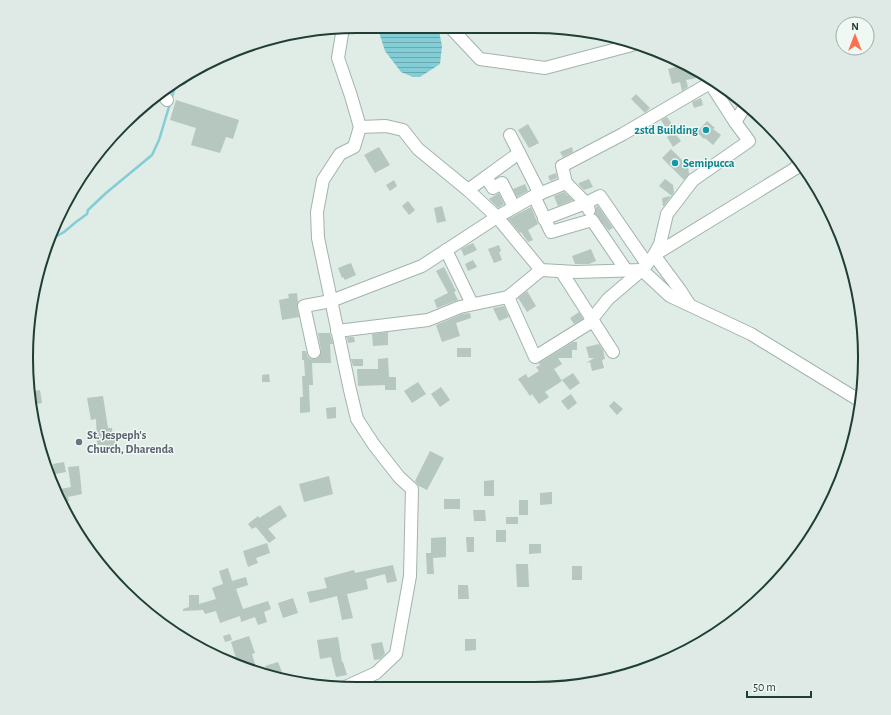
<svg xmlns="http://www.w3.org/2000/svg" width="891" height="715" font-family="'Alegreya Sans',sans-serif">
<defs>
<pattern id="water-rules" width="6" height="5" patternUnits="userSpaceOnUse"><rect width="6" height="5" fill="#83cdd6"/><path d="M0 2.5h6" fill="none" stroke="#6ba8ae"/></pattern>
</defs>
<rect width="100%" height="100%" fill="#e0ece6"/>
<path fill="url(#water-rules)" d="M377,26H438L442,46L440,64L420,77H413L401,72L385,51Z"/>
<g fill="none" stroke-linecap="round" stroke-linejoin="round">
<path stroke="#83cdd6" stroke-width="2.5" d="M50,240L64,232L76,222L87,214L88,210L106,193L152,155L159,140L175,87L185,83L193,70"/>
</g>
<g fill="#b5c7bf">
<path d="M683,65L696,73L697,78L686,80L688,87L682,91L680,82L672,84L668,69Z"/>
<path d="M636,94L650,108L645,113L631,99Z"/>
<path d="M701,98L703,105L694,108L692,102Z"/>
<path d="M176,100L239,120L233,139L226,137L220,153L191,145L196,128L170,120Z"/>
<path d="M667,117L672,124L666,128L661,120Z"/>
<path d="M707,121L715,128L713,129L721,135L713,145L705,138L704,139L697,132Z"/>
<path d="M528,124L539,143L529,148L518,130Z"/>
<path d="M674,132L681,141L673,147L667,137Z"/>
<path d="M379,147L390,165L375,173L364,155Z"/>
<path d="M572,147L573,152L563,157L560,152Z"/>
<path d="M671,149L688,166L689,174L684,180L662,158Z"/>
<path d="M556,173L557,178L550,181L548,176Z"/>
<path d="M589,179L593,187L584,190L579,185V183Z"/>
<path d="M665,179L673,185L674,192L672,196L659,186Z"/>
<path d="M394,180L397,186L390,191L386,185Z"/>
<path d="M525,184L528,191L517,197L513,189Z"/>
<path d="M564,192L573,200L558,206L554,196Z"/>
<path d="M499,193L504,204L498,208L489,199Z"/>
<path d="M671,196L664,206H663L662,198Z"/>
<path d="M408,201L415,210L409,215L402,206Z"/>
<path d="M442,206L446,221L437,223L434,208Z"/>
<path d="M598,206L613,228L609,230L610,232L595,214L596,207Z"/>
<path d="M531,207L538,224L528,230L533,240L528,242L521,232L520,233L508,219Z"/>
<path d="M473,243L477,250L464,256L461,249Z"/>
<path d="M499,245L501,251L499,252L502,260L494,263L488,249Z"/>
<path d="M591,249L596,261L589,264H575L572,256Z"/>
<path d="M473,260L477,267L468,271L465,264Z"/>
<path d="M351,263L356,275L345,280L343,277L342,278L338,268Z"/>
<path d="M444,267L456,291L454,292L458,300L437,308L434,300L448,293L436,271Z"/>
<path d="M527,291L536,306L527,312L518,298Z"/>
<path d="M297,293L298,302L297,307L299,317L282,320L279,300L289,298L288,294Z"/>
<path d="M504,306L509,317L499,321L493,308Z"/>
<path d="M579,312L583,319L574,324L570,318Z"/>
<path d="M470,313L471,318L456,323L460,336L442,342L436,325L462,314Z"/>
<path d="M388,332V345L373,346L372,334Z"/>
<path d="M318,333H330L333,344H330L331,363H312L313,385H309L310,412L300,413V397H303L302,376H305L304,360H302V351H306L308,357L311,359H316L319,357L321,351Z"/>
<path d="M347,337H354L355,342L348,343Z"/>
<path d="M573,342H577V350H572V358H558L562,364L554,369L562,381L545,392L549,397L539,404L532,394L530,396L518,379L526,374L528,378L539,371L536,367L540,365L539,363Z"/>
<path d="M599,344L603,350L605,359L602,360L604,368L592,371L590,362L586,363L594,358H589L586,347Z"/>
<rect x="457" y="348" width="14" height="9"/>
<path d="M388,358L389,377H396V390H385V385L358,386L357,369H378V359Z"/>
<path d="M351,359H363V366H353Z"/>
<path d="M573,373L580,383L570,390L562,380Z"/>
<path d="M269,374L270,382H262V375Z"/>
<path d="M418,382L426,394L412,403L404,391Z"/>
<path d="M441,387L450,400L440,407L431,394Z"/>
<path d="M40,390L42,403L31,405L29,392Z"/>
<path d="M571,394L577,403L568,410L561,401Z"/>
<path d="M103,396L108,428H112L113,439H117L118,453L105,454V445H97L96,419L91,420L87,398Z"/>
<path d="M614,401L623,409L617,415L609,406Z"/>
<path d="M336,407V418L327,419L326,408Z"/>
<path d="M430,451L444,458L427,490L419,486L415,481Z"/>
<path d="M64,462L66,472L55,474L53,464Z"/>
<path d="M79,466L82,494L68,497L69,501L60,502L55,490L71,487L68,467Z"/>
<path d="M329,476L333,494L304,502L299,484Z"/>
<path d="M494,480V496H484V481Z"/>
<path d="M552,492V504L540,505V493Z"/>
<rect x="444" y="499" width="16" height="10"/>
<rect x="519" y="500" width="9" height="15"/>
<path d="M280,505L287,516L268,529L276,538L269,543L256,527L252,529L248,524L258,516L259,518Z"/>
<path d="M473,510H485L486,521H474Z"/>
<rect x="506" y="517" width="12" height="7"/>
<rect x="496" y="530" width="10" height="12"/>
<path d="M446,537V557L433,558L434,574H427L426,553H431V538Z"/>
<path d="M466,537H474V552H467Z"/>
<path d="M267,543L270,553L256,558L258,563L248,567L243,551Z"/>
<path d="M529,544H541V553L529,554Z"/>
<path d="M516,564H528L529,587H517Z"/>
<path d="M393,565L397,581L387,583L385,574L366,579L368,589L347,594L353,618L342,620L337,596L310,603L307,592L327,588L324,578L354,570L355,573Z"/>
<rect x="572" y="566" width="10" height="14"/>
<path d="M228,568L232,581L246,577L248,585L236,589L243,609L268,601L271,609L264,612L267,622L258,625L255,617L241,622L240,616L220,623L216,611L205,614L203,610L183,611V609L189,607V595H199V604L216,599L212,588L223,584L219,571Z"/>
<path d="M458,585H468L469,599H458Z"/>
<path d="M293,598L298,613L283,618L278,603Z"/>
<path d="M230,634L232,640L225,642L223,636Z"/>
<path d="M249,636L255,653L252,654L256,667L250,669L232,663L237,661L231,642Z"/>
<path d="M338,637L342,662H343L347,675L336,677L331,657L320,659L317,640Z"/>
<path d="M465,639H476V650L465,651Z"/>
<path d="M382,642L385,654L380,659L374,660L371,644Z"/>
<path d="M278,662L282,672L269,676L265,666Z"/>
</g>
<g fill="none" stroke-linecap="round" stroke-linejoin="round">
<defs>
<g id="minor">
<path d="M449,26L480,59L545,68L632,45"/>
<path d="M343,28L338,58L351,96L360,127L354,147L340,154L323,180L317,212L318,238L350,390L357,419L374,445L399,477L412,489L410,576L396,654L376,673L343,688"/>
<path d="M162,93L167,100"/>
<path d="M735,122L749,141L693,180L667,214L660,244L654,255L796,168L799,160"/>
<path d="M360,127L386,126L403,130L418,149L468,190L497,217L541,270L576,272L642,270L670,296L751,334L862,402"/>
<path d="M510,135L540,194"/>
<path d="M486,177L493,188L502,183L514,207"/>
<path d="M566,183L586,203L600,196L647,264"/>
<path d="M468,190L519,153"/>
<path d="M534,196L551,232L592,220L626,270"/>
<path d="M544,219L586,203L589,210"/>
<path d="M446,250L472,304"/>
<path d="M541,270L508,297L535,357L588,324L608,299L642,270L654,255L680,290L689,304"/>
<path d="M561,271L613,352"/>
<path d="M337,331L428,320L460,307L508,297"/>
<path d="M314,352L304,306L331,301L422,266L497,217L534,196L566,183L562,166L623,134L710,83L735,122L746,105"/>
</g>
</defs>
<use href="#minor" stroke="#a2b4ad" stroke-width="14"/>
<use href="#minor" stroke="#fff" stroke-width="12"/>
</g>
<g fill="#0f9aa8" stroke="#f0f8f4" stroke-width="1.5">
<circle cx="706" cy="130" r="4"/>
<circle cx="675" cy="163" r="4"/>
</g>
<circle fill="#6b7280" stroke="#f0f8f4" stroke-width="1.5" cx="79" cy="442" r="4"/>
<g text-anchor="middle" stroke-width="3" stroke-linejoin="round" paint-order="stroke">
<g font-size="12" font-weight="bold" fill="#0d838f" stroke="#f0f8f4" text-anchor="end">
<text x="698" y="134">2std Building</text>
<text x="683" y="167" text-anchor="start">Semipucca</text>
</g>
<g font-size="12" font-weight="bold" fill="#5b616d" stroke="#f0f8f4" text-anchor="start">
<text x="87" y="439">St. Jespeph's<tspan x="87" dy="14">Church, Dharenda</tspan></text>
</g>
</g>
<path d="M0 0H891V715H0ZM357 33H534A324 324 0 0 1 858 357V358A324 324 0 0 1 534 682H357A324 324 0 0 1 33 358V357A324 324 0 0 1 357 33Z" fill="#dfe9e5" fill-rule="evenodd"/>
<path fill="none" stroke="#1f3e34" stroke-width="2" d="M357 33H534A324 324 0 0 1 858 357V358A324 324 0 0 1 534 682H357A324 324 0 0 1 33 358V357A324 324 0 0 1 357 33Z"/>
<g transform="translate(855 36)"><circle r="19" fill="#f0f8f4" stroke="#9caea7"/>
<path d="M0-3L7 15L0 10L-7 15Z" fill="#fc704e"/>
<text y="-6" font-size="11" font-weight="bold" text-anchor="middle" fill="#1f3e34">N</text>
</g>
<path d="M747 691v6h64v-6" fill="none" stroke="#1f3e34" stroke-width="2"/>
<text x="753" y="691" font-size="12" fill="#1f3e34" stroke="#f0f8f4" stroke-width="3" paint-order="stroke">50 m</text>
</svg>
